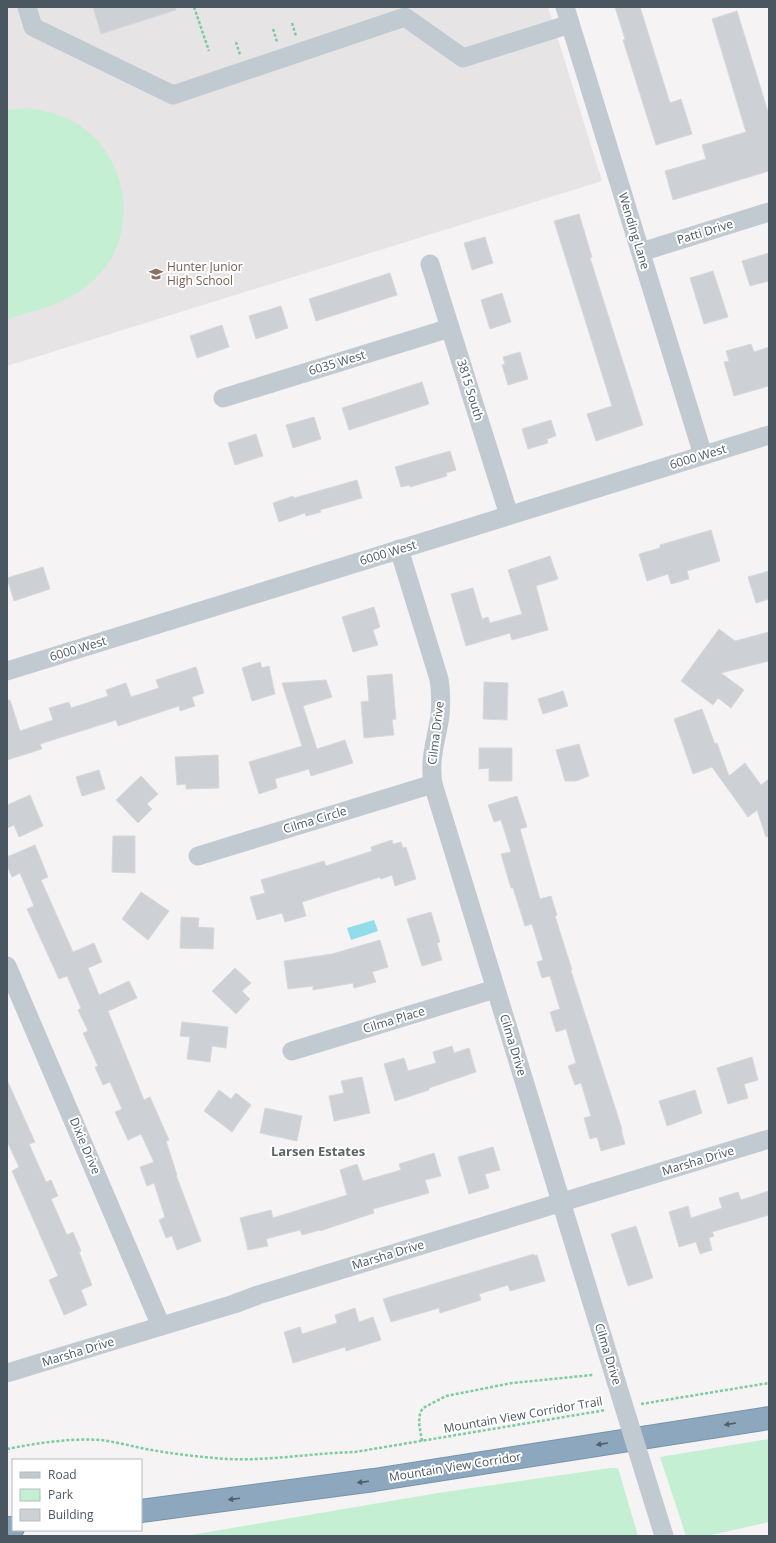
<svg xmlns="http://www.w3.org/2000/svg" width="776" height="1543" font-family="'Open Sans',sans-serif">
<rect width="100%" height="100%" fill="#f5f3f3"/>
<path fill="#e6e4e5" d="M7,7H548L602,181L7,366Z"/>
<g fill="#c4efd3">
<path d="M26,108C42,110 58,113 72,121C130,152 142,237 93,281C69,303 37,310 7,319V110Z"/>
<path d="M769,1439V1522L707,1536H686L660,1457Z"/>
<path d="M610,1468H618L638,1536H185L438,1493Z"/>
</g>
<path fill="#93dcea" d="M374,920L378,931L351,940L347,928Z"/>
<g fill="#cdd0d5" stroke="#d7d9dd">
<path d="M93,7H176V10L101,34Z"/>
<path d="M615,7H640L670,103L681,99L692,134L656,145L623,40L625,39Z"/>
<path d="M737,11L769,115V171L673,200L665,171L706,159L702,145L746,132L712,19Z"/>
<path d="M579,214L592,257L590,258L643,425L596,441L587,414L612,406L554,221Z"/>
<path d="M485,237L493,263L472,270L464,243Z"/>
<path d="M769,253V281L750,286L742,261Z"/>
<path d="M713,271L728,317L704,324L690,278Z"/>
<path d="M390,273L397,295L316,321L309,299Z"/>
<path d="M502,293L511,322L490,329L481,300Z"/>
<path d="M281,306L288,328L256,339L249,316Z"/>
<path d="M222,325L229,347L197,358L190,336Z"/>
<path d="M751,344L754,352L769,347V386L734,396L724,362L729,361L726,351Z"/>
<path d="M520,352L528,379L508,385L502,365L505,364L503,357Z"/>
<path d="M422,382L429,404L349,430L342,408Z"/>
<path d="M314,417L321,439L293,448L286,425Z"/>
<path d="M551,420L556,436L547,439L548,443L528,449L522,429Z"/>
<path d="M256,434L263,456L235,465L228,443Z"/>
<path d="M450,451L456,470L446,473L447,476L410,487V485L401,487L395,467Z"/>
<path d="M357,480L362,498L320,510L321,512L306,516L305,513L279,522L273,503L293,496L294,498Z"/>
<path d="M711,530L720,561L687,571L689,579L671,584L668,574L647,581L639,554L660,548V545Z"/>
<path d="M550,556L558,579L536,586L548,630L512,640L510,633L466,646L451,594L473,588L482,619L488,617L490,623L522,614L508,570Z"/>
<path d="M43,567L50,589L14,601L7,578Z"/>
<path d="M769,571V599L756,603L748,577Z"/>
<path d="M374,607L380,627L373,630L378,645L353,652L342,617Z"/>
<path d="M719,629L735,641L769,632V661L721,673L744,690L731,708L718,698L713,705L681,681Z"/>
<path d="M260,662L262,668L269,666L275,694L252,701L242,668Z"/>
<path d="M196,667L204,693L192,697L195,706L180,711L179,706L118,726L116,720L40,744L42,749L7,760V700H10L20,731L53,720L49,708L69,702L71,708L108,696L106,690L126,683L131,697L159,688L156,680Z"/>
<path d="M392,674L396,719L392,720L394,735L364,738L361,702L369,701L367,676Z"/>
<path d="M326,680L332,697L303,706L317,749L345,740L353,763L311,776L309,769L275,779L277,788L259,794L249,762L302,746L282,683Z"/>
<path d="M484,682L508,683L507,720L483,719Z"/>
<path d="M563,691L568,706L543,714L538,699Z"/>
<path d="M702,709L715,744L717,743L729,776L745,763L761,785L769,779V836L766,837L757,810L748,817L712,767L693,774L674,719Z"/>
<path d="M579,744L589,776L576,781H565L556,750Z"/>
<path d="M479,748H512V781H489V768L479,769Z"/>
<path d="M218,755L219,788L186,789V784L177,785L175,757Z"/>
<path d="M99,770L105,789L82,796L76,777Z"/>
<path d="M141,776L158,794L147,804L152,809L138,823L116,800Z"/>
<path d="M30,795L43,826L19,837L14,825L7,828V805Z"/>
<path d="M517,796L527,827L520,829L540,899L551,896L557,915L555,916L572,970L571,971L622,1129H621L625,1144L601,1151L597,1137L590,1139L584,1118L591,1116L581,1083L575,1085L568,1066L576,1063L566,1029L556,1032L550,1012L560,1009L550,976L542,978L537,962L543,960L532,924L525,926L513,888H511L501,854L511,852L501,820L494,822L488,805Z"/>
<path d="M113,836H135V873L112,872Z"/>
<path d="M392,840L393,844L401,842L403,848L406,847L416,879L395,886L392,875L381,879L380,877L302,902L306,916L285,922L282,913L257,920L250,897L265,893L261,880L324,861L326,866L372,851L371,847Z"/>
<path d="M35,845L48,877L41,880L73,952L94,943L102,962L88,968L99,995L129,981L137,998L108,1011L144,1100L150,1097L169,1140L166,1141L177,1175H176L201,1241L177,1250L172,1236L166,1238L159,1220L165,1217L154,1183L147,1186L140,1167L154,1162L141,1134L128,1140L115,1112L122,1109L110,1082L103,1085L95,1067L98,1066L83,1033L88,1031L78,1010L81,1008L67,976L59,979L27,909L34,906L20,873L12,877L7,866V857Z"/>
<path d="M141,892L169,911L148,940L122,919Z"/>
<path d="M431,912L440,942L437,943L442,960L422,966L407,919Z"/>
<path d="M181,917L199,918L198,927L214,928L213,949L180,948Z"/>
<path d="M380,940L388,967L372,972L376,982L354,988L353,983L313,990V986L288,989L284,961L332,954Z"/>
<path d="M235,968L251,983L242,991L250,999L236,1014L212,991Z"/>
<path d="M182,1022L228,1027L226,1048L212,1046L210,1062L187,1059L190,1037L180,1036Z"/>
<path d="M452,1046L454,1053L469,1048L476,1072L429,1088V1090L395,1101L384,1064L404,1058L408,1071L436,1063L433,1052Z"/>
<path d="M752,1057L758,1080L744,1084L748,1098L728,1104L717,1068Z"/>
<path d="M362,1077L370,1113L334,1121L329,1096L344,1093L341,1081Z"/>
<path d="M7,1080L35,1142L29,1144L46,1182L51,1180L58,1196L51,1199L67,1235L73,1232L81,1251L79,1252L92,1285L81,1290L87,1305L64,1315L49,1280L58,1276L12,1171L19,1167L7,1141Z"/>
<path d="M219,1090L231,1099L236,1093L251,1105L232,1132L204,1111Z"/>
<path d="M695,1090L702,1113L667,1126L659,1101Z"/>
<path d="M265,1108L302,1116L297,1141L260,1133Z"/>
<path d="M493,1147L500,1170L485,1174L489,1188L469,1194L458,1157Z"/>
<path d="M434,1153L441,1176L425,1180L429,1193L373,1209L374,1213L320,1231V1230L302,1235L300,1230L266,1239L268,1246L248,1250L240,1218L271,1210L273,1218L347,1195L340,1170L357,1164L363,1181L401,1170L399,1164Z"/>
<path d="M769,1191V1215L712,1232L714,1236L709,1238L712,1250L700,1254L696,1242L679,1247L669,1212L688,1206L691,1218L722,1208L719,1198L738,1192L741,1200Z"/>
<path d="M636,1226L653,1278L628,1286L611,1234Z"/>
<path d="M534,1254V1256L537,1255L545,1281L510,1291L508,1285L479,1294L481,1300L440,1313L439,1308L391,1322L383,1299Z"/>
<path d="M355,1308L359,1322L373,1317L381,1340L346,1351L345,1347L293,1363L284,1332L300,1327L302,1334L337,1323L335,1315Z"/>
</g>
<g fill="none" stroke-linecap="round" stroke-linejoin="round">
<defs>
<g id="highway">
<path d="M141,1511L374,1480L769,1418"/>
<path d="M7,1528H13"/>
</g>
</defs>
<use href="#highway" stroke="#7893aa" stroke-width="24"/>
<g stroke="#7dcca1" stroke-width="2.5" stroke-dasharray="3 2" stroke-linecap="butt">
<path d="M194,7L209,51"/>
<path d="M292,23L296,36"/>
<path d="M273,29L277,42"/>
<path d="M236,42L240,55"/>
<path d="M641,1404L769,1383"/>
<path d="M422,1441L419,1423L420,1413L423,1408L446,1396L512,1383L593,1375"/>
<path d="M7,1449C38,1443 69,1438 101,1440C116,1442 131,1446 146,1449C173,1454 200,1457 227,1459C270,1461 313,1453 355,1452L606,1410"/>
</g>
<g stroke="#c1cad1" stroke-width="19">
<path d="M27,7L33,27L173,95L405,17L463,58L570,24"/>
<path d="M565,7L703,455"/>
<path d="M641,252L769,212"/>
<path d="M430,264L509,515"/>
<path d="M223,398L450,328"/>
<path d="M399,549L439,679C441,691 441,704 440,716C436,742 429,758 433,784L616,1381"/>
<path d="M7,671L769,435"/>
<path d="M198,856L433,784"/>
<path d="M7,966L161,1326"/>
<path d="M292,1051L495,989"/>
<path d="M7,1373L234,1304L258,1295L769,1139"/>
</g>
<use href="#highway" stroke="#8da8be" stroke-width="22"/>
<path stroke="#c1cad1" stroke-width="19" d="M616,1381L664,1536"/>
</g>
<defs><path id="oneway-solid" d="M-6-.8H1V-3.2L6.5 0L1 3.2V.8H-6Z"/></defs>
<g fill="#525f69">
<use href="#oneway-solid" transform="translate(730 1424) rotate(171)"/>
<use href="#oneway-solid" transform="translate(602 1444) rotate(171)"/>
<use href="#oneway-solid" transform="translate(363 1482) rotate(173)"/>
<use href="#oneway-solid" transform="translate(234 1499) rotate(173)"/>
</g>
<defs>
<symbol id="school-bare" viewBox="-9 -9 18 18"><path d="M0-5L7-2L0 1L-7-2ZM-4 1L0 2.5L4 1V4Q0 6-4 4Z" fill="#8d6e63" stroke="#fff" stroke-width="2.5" paint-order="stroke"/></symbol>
</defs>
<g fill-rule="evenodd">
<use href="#school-bare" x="146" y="264" width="20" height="20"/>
</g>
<g text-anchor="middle" stroke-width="4" stroke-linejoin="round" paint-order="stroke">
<g font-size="12" fill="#4b5760" stroke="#fff">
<text transform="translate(634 231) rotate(73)" y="4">Wending Lane</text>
<text transform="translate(705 232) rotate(-17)" y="4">Patti Drive</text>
<text transform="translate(337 363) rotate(-17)" y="4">6035 West</text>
<text transform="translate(470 390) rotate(73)" y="4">3815 South</text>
<text transform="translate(698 457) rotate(-17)" y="4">6000 West</text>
<text transform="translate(388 553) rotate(-17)" y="4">6000 West</text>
<text transform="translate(78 649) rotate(-17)" y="4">6000 West</text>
<text transform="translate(436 733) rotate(-83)" y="4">Cilma Drive</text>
<text transform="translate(315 820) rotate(-17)" y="4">Cilma Circle</text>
<text transform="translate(394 1020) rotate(-17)" y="4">Cilma Place</text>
<text transform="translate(513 1045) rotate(73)" y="4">Cilma Drive</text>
<text transform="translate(85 1146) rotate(67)" y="4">Dixie Drive</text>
<text transform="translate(698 1161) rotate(-17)" y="4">Marsha Drive</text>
<text transform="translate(388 1255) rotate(-17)" y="4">Marsha Drive</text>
<text transform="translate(78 1352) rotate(-17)" y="4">Marsha Drive</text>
<text transform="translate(608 1354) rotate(73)" y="4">Cilma Drive</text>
<text transform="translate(523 1415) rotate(-10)" y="4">Mountain View Corridor Trail</text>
<text transform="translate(455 1467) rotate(-9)" y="4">Mountain View Corridor</text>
</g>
<g font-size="12" fill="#785e54" stroke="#fff" text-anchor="start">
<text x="167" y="271">Hunter Junior<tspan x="167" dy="14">High School</tspan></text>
</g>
<g font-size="13" font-weight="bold" fill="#5f6367" stroke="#fff">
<text x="318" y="1156">Larsen Estates</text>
</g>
</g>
<rect width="776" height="1543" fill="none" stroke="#4b5760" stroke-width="16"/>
<rect x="12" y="1459" width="130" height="72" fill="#ffffff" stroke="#b7bcbf"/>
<rect x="20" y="1472" width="20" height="6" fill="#c1cad1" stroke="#b7bcbf"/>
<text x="48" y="1479" font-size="12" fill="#4b5760">Road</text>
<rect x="20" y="1489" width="20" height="12" fill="#c4efd3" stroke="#b7bcbf"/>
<text x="48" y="1499" font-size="12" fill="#4b5760">Park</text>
<rect x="20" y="1509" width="20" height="12" fill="#cdd0d5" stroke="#b7bcbf"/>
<text x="48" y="1519" font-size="12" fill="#4b5760">Building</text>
</svg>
